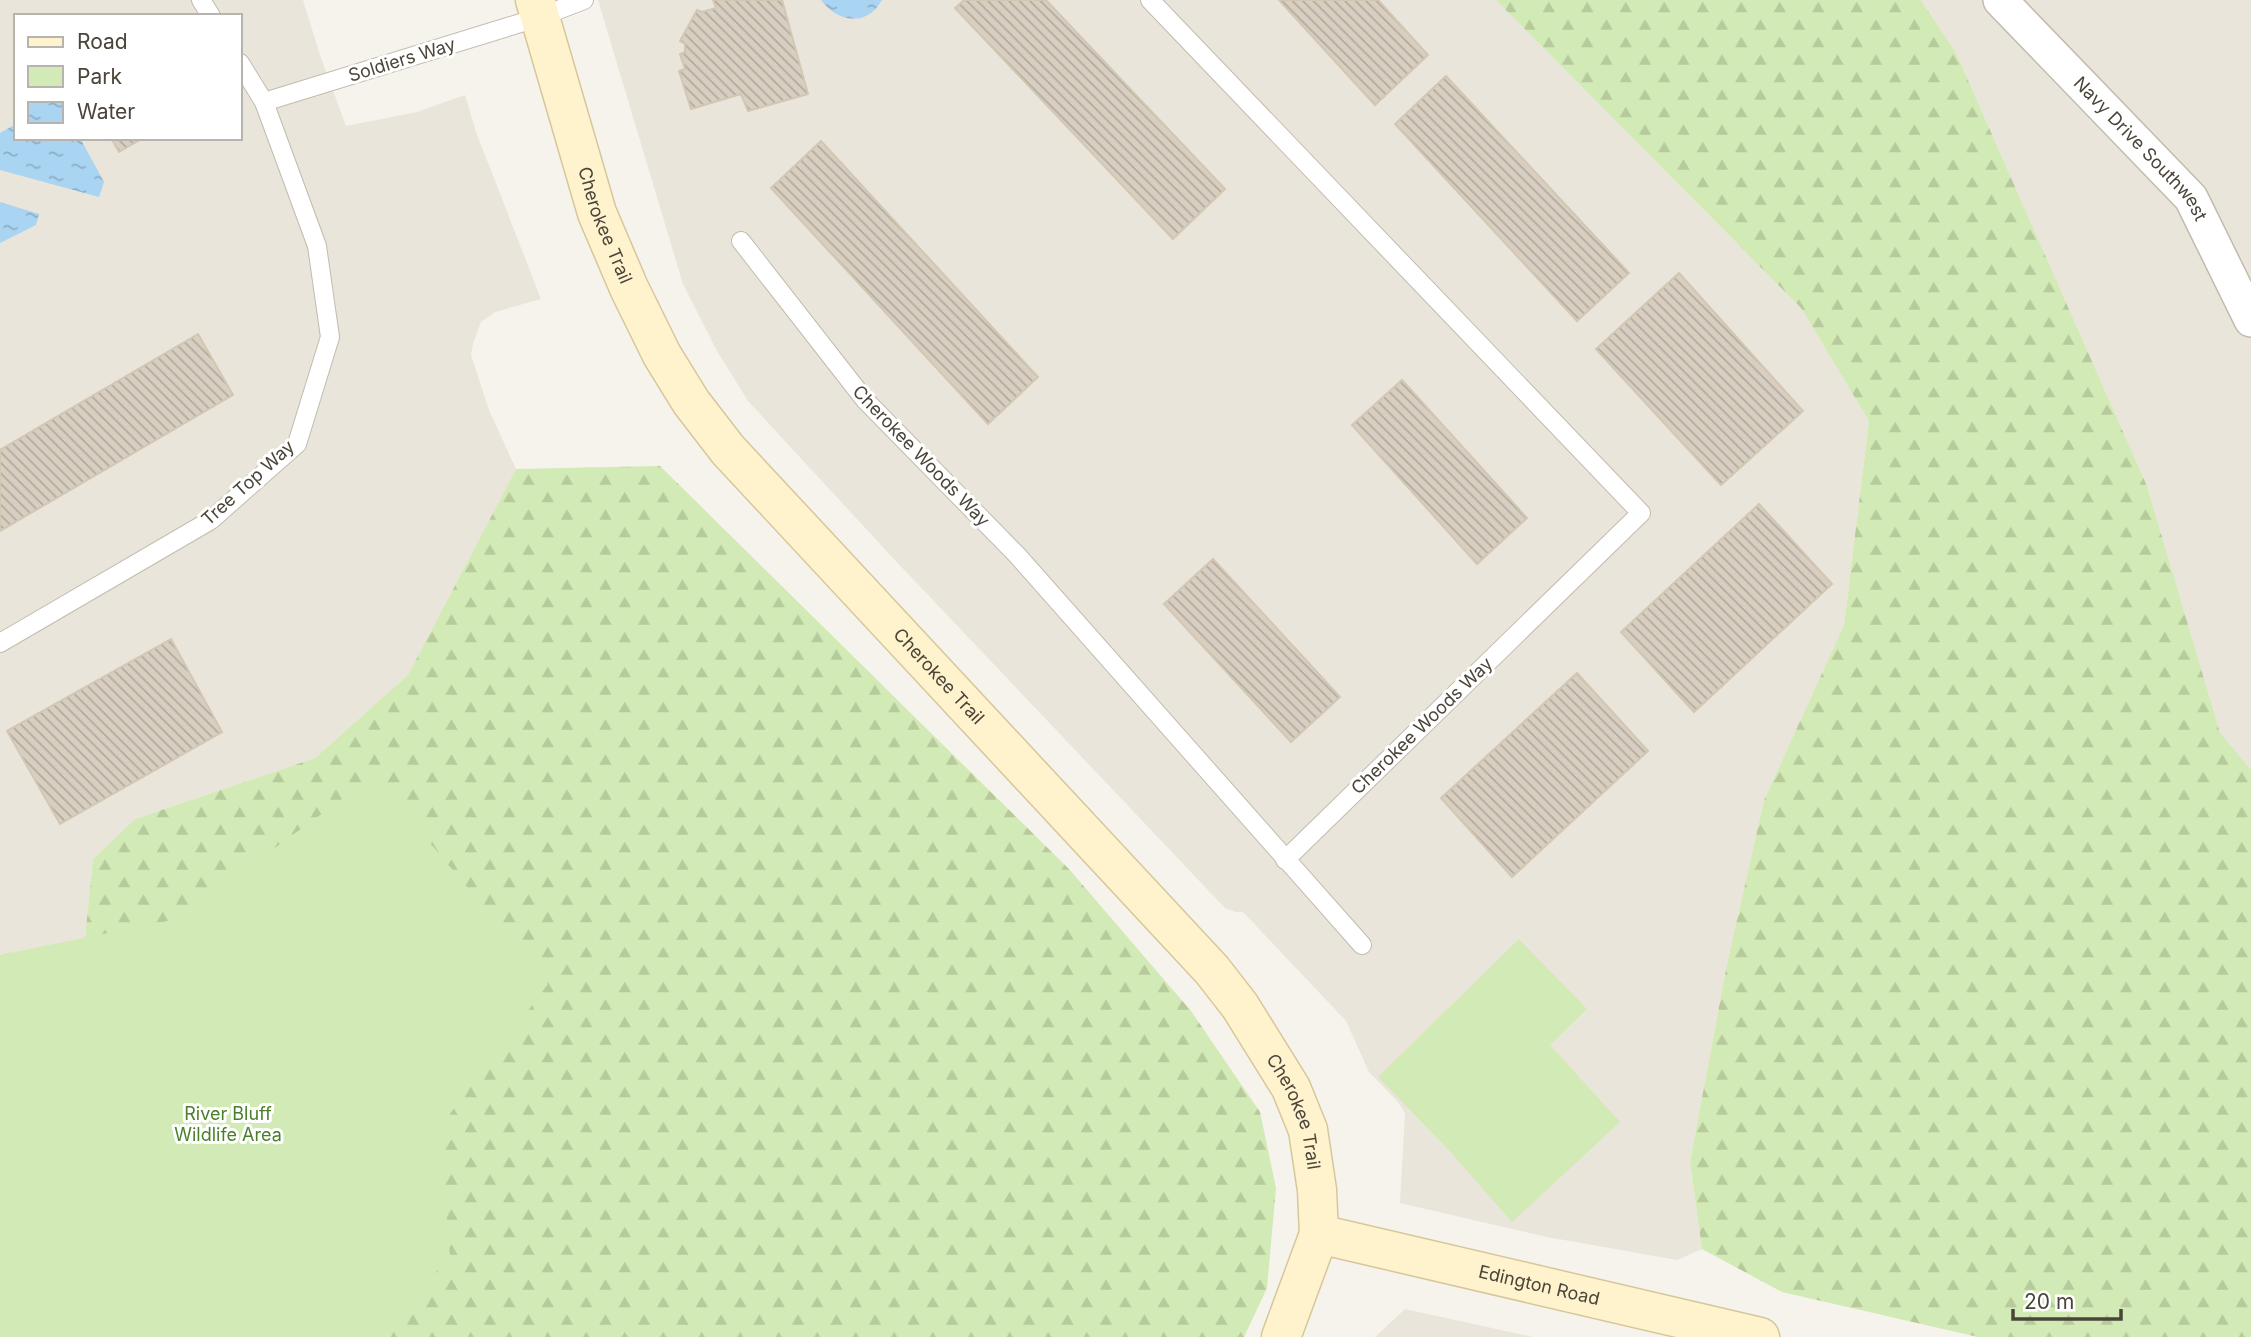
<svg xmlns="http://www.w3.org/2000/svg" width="2251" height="1337" font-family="Inter,sans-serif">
<defs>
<pattern id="forest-firs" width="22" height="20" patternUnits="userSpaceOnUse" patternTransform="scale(1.75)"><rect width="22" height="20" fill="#d2eab5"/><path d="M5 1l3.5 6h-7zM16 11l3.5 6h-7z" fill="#b6ca9c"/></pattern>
<pattern id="water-ripples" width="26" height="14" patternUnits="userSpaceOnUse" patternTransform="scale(1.75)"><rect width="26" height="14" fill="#a9d4f2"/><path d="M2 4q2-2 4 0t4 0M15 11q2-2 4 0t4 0" fill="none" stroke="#8caec5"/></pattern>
<pattern id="building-back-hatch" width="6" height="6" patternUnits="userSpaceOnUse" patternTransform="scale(1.75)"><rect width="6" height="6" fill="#d8cfc1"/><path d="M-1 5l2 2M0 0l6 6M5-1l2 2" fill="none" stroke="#b1aa9e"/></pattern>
</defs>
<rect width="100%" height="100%" fill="#f6f3ec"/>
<g fill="#eae5da" fill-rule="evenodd">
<path d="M0,0H303L320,55L346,126L417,112L465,95L476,132L541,299L495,312L481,322L473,344L471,355L489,410L516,469L408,675L315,758L135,819L93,859L85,938L0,955ZM16,16H240V138H16Z"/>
<path d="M598,0H1496L1801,308L1869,421L1844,625L1764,800L1727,964L1690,1162L1702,1249L1677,1260L1547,1237L1400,1203L1405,1113L1398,1102L1369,1072L1346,1021L1243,912H1235L1225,908L892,557L748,401L717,351L683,284Z"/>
<path d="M1921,0H2251V770L2220,734L2147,486L1956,53Z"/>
<path d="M1405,1309L1533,1337H1375Z"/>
</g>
<g fill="url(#forest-firs)">
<path d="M1496,0H1921L1956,53L2147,486L2220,733L2251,770V1337H1978L1782,1292L1702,1249L1690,1162L1727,964L1764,800L1844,625L1869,421L1801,308Z"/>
<path d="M660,466L1069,869L1191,1011L1260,1112L1276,1188L1267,1288L1244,1337H0V955L85,938L93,859L135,819L315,758L408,675L516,469Z"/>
</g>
<g fill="#d2eab5">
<path d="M374,776L548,984L440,1127L450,1257L376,1337H0V955L177,919Z"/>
<path d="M1519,939L1587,1009L1550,1045L1620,1122L1512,1222L1446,1147L1378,1077Z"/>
</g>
<g fill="url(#water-ripples)">
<path d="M821,0H882C867,27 838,23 821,0Z"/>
<path d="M16,124V138H80L104,182L99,197L0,170V133Z"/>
<path d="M0,202L39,214L36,225L0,243Z"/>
</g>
<g fill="url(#building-back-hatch)" stroke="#d3c7b4" stroke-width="2">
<path d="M713,0H782L808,94L748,111L741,94L691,109L679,71L685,69L680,54L685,52V44L680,41L697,10L702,12L716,8Z"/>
<path d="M964,0H1046L1225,189L1173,239L955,8Z"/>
<path d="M1279,0H1378L1428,55L1375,105Z"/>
<path d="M1446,76L1629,273L1577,321L1395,124Z"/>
<path d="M111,138H143L119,152Z"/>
<path d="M821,141L1038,377L988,424L771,188Z"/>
<path d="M1679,273L1803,411L1721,485L1596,349Z"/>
<path d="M198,334L233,395L0,531V450Z"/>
<path d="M1402,380L1527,518L1477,564L1352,425Z"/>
<path d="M1759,504L1832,584L1694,712L1621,632Z"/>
<path d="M1213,559L1340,697L1291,742L1164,604Z"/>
<path d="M171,639L222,732L60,824L7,731Z"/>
<path d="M1577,673L1648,751L1512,877L1441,798Z"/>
</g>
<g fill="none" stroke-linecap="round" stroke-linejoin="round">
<defs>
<g id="lane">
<path d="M201,0L211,16"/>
<path d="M1150,0L1641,513L1285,860"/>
<path d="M264,102L540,17L584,0"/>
<path d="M741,241L865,400L1017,555L1362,945"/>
<path d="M0,643L211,520L297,444L330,337L317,246L264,102L240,63"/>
</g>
<g id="street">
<path id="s1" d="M2000,0L2191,198L2251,320"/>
</g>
<g id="secondary">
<path id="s2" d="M535,0L597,213L629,288L662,355L691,402L728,450L1212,970L1240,1006L1291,1088L1308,1130L1317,1190L1319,1234L1281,1337"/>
<path id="s3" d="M1319,1234L1760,1337"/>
</g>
</defs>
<use href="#lane" stroke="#c2bbae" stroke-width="20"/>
<use href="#street" stroke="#c2bbae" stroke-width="36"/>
<use href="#secondary" stroke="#d6c79b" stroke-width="41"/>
<use href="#lane" stroke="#fff" stroke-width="18"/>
<use href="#street" stroke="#fff" stroke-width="33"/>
<use href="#secondary" stroke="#fff3cd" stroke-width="38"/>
</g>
<g text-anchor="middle" stroke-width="6" stroke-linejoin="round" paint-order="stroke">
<g font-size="18" fill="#4b4439" stroke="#fff">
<text transform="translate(402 60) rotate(-17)" y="6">Soldiers Way</text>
<text dy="6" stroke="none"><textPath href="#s1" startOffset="205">Navy Drive Southwest</textPath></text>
<text dy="6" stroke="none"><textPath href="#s2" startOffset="236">Cherokee Trail</textPath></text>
<text transform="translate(921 456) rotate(46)" y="6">Cherokee Woods Way</text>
<text transform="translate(248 483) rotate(-42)" y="6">Tree Top Way</text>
<text dy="6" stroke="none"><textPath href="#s2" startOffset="803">Cherokee Trail</textPath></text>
<text transform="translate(1422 726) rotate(-44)" y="6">Cherokee Woods Way</text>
<text dy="6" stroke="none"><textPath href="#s2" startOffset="1370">Cherokee Trail</textPath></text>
<text dy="6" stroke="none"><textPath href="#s3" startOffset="226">Edington Road</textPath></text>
</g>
<g font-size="18" fill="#4a7f2a" stroke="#fff">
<text x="228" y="1120">River Bluff<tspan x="228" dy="21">Wildlife Area</tspan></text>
</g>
</g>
<rect x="14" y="14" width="228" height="126" fill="#ffffff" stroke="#b7b4b0" stroke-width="2"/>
<rect x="28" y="37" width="35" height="10" fill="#fff3cd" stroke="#b7b4b0" stroke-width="2"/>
<text x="77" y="49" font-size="21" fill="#4b4439">Road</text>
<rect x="28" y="66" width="35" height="21" fill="#d2eab5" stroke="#b7b4b0" stroke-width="2"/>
<text x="77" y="84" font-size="21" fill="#4b4439">Park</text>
<rect x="28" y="102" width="35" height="21" fill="url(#water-ripples)" stroke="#b7b4b0" stroke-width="2"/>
<text x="77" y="119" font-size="21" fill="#4b4439">Water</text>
<path d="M2013 1309v10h108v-10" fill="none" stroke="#4b4439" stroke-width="3.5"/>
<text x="2024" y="1309" font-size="21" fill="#4b4439" stroke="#ffffff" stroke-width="5" paint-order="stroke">20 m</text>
</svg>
